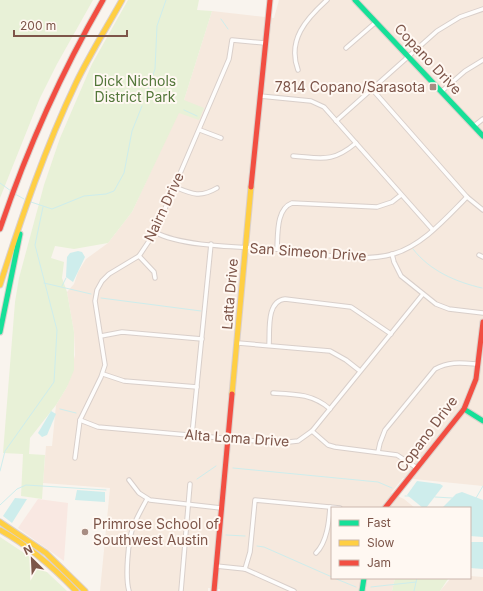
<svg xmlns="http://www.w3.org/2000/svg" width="483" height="591" font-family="Inter,sans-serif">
<rect width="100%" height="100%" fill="#f9f4ee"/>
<g fill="#f6e9de">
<path d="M279,0H483V486L403,478L391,493L404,499L415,508H332V578H395L392,591H220V589L208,588V591H100L110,488L43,483L46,446H52L56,405L67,387L75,355L74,332L67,292L74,284L78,272L86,259L108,243L132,212L184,100L212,11L274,18Z"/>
<path d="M470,576L483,577V591H440L451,578H470Z"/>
</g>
<path fill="#f9e8e2" d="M38,499L68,503L64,561L18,528Z"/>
<g fill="#e8f1d7">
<path d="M0,0H93L57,64L40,98L0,198Z"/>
<path d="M128,0H199L197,10L212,11L184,100L204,108L199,120L179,113L132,212L108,243L74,249L55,246L51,258L64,262L62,278L67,292L74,332V370L67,387L56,405L30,438L29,454L45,455L42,499L21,496L23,454L3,453L15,302L19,278L44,185L60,138L92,64Z"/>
<path d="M0,537L33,559L67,591H0Z"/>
<path d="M395,578H448V579L440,591H392Z"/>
</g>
<g fill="#ceedec">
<path d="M78,251L82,252L85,257L73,282L66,277L67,257L70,253Z"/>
<path d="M51,411L56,414L47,435L42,437L38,433Z"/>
<path d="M417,481L440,484L443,486L426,508H423L407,495Z"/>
<path d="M77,490L105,492V502L75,500Z"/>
<path d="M462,492L483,500V537L470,536V508H442L456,494Z"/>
<path d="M15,498L27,499L12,523L3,516Z"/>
<path d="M470,542H483V569L470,568Z"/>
</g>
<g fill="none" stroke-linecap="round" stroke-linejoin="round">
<g stroke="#ceedec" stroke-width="1">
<path d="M221,19L228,29"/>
<path d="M147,92L155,69L157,26L166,0"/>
<path d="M184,110L197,116"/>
<path d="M0,183L11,191"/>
<path d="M15,194L24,199"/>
<path d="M31,202L52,209L84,196L106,194L114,191L124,173L132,131L142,106"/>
<path d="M413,249C430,271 456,282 482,288"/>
<path d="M44,283L91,294"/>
<path d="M62,286L66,278"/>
<path d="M101,298L201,311"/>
<path d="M60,409L76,413"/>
<path d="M233,468L378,482L392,488"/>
<path d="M0,471L5,451L54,382L57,330L35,245L43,207"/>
<path d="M197,479L216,466"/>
<path d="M405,496H410"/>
<path d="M435,497L452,498"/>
<path d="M476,498L483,486"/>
<path d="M0,505L17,489L26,485L106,490"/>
<path d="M226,535L245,536"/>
<path d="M257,546L264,547L332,577"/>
<path d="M334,578L356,587"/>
<path d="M371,587L416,582"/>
<path d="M414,591L417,578"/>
</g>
<defs>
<g id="street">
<path d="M346,48L376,22"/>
<path d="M298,70C287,40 306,19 327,0"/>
<path d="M372,89L467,197L483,210"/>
<path d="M442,91L465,71L483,60"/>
<path d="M260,96L311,101L324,107L432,229"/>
<path d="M336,121L437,31L460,17L483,9"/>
<path d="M474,126L483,119"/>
<path d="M200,130L221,138"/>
<path d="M293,156C322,158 332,163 356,143"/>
<path d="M175,187C192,194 200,198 217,188"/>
<path d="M155,232C181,247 243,247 274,249C311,252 357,264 393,254C422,246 446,218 467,197"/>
<path d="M277,249C278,234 276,209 292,203L377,207L392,202L401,195"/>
<path d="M392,254L394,262L401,276L436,304L449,309L483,313"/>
<path d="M479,255L483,257"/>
<path d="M139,256L154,272L155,278"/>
<path d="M101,336L122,332L202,339"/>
<path d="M238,343L330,351L346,360L360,371"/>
<path d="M269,345C270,331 266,301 285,299L351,307L391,334"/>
<path d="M103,374L124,381L197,387"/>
<path d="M273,393C295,394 313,394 330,409"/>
<path d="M80,420L98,427L279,443L298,441L312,431L423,294"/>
<path d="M312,431L328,445L335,447L397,455L417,468"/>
<path d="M192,435L211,244"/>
<path d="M378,452L380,443L385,430L435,369C450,361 462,363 478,364"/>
<path d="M75,458L80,420L101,377L105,365L95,301L97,290L102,281L109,274L139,256L155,232L229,59L232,40L265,43"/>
<path d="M129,480L139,493L150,500L221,508"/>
<path d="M316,553C327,542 329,522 330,507"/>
<path d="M216,566L245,569L294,591"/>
<path d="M245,569L250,552L255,500L340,508"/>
<path d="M129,591C125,577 128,541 133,527C137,517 142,508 147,499"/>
<path d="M181,591L190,484"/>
</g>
<g id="fast">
<path d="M355,0L483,136"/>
<path d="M0,332L20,234"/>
<path d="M464,409L483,421"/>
<path d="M362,591L364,578"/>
</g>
<g id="slow">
<path d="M0,285C22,216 45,148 76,83C90,54 107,27 122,0"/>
<path d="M232,394L251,187"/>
<path d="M0,522L46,553L85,591"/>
<path d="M0,530C29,546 53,567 76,591"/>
</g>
<g id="jam">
<path d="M251,187L270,0"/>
<path d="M0,229C27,149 61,73 103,0"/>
<path d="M385,508L464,409L476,379L483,322"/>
<path d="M214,591L232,394"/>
</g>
</defs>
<use href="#street" stroke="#d9cfca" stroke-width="5.5"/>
<use href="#fast" stroke="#dbd0cb" stroke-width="7"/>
<use href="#slow" stroke="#dbd0cb" stroke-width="7"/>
<use href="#jam" stroke="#dbd0cb" stroke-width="7"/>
<use href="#street" stroke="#fefdfc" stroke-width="3.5"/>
<use href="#fast" stroke="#16e098" stroke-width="5"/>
<use href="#slow" stroke="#ffcf43" stroke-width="5"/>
<use href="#jam" stroke="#f24e42" stroke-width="5"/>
</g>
<g fill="#a88d83" stroke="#fff8f2" stroke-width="1.5">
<rect x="429" y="83" width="8" height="8" rx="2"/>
<circle cx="85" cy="532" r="4"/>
</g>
<g text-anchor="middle" stroke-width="4" stroke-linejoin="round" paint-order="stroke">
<g font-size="14" fill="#7d5549" stroke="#fff8f2">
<text transform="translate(428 59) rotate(47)" y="5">Copano Drive</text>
<text transform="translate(164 207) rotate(-65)" y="5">Nairn Drive</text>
<text transform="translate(308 252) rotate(4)" y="5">San Simeon Drive</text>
<text transform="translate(230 294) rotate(-85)" y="5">Latta Drive</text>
<text transform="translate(427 434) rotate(-53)" y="5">Copano Drive</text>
<text transform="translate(237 438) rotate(4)" y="5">Alta Loma Drive</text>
</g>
<g font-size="14" fill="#53773a" stroke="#fff8f2">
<text x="135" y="86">Dick Nichols<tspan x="135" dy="16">District Park</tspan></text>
</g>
<g font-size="14" fill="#7d5549" stroke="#fff8f2" text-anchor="end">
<text x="425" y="92">7814 Copano/Sarasota</text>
<text x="93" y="529" text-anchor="start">Primrose School of<tspan x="93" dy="16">Southwest Austin</tspan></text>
</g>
</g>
<rect x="331" y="507" width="140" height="72" fill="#fff8f2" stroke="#cbb7ae"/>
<rect x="339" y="520" width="20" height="6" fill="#16e098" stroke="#cbb7ae"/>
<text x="367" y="527" font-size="12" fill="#7d5549">Fast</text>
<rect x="339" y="540" width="20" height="6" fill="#ffcf43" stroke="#cbb7ae"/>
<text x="367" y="547" font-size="12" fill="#7d5549">Slow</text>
<rect x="339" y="560" width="20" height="6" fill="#f24e42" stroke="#cbb7ae"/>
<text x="367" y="567" font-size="12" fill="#7d5549">Jam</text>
<g transform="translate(32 559) rotate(336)" stroke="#fff8f2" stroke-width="3" paint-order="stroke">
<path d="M0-3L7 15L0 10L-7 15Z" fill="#7d5549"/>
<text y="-6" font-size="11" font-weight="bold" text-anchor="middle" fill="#7d5549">N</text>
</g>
<path d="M14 30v6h113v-6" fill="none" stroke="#7d5549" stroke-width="2"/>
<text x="20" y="30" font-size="12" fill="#7d5549" stroke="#fff8f2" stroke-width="3" paint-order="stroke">200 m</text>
</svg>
